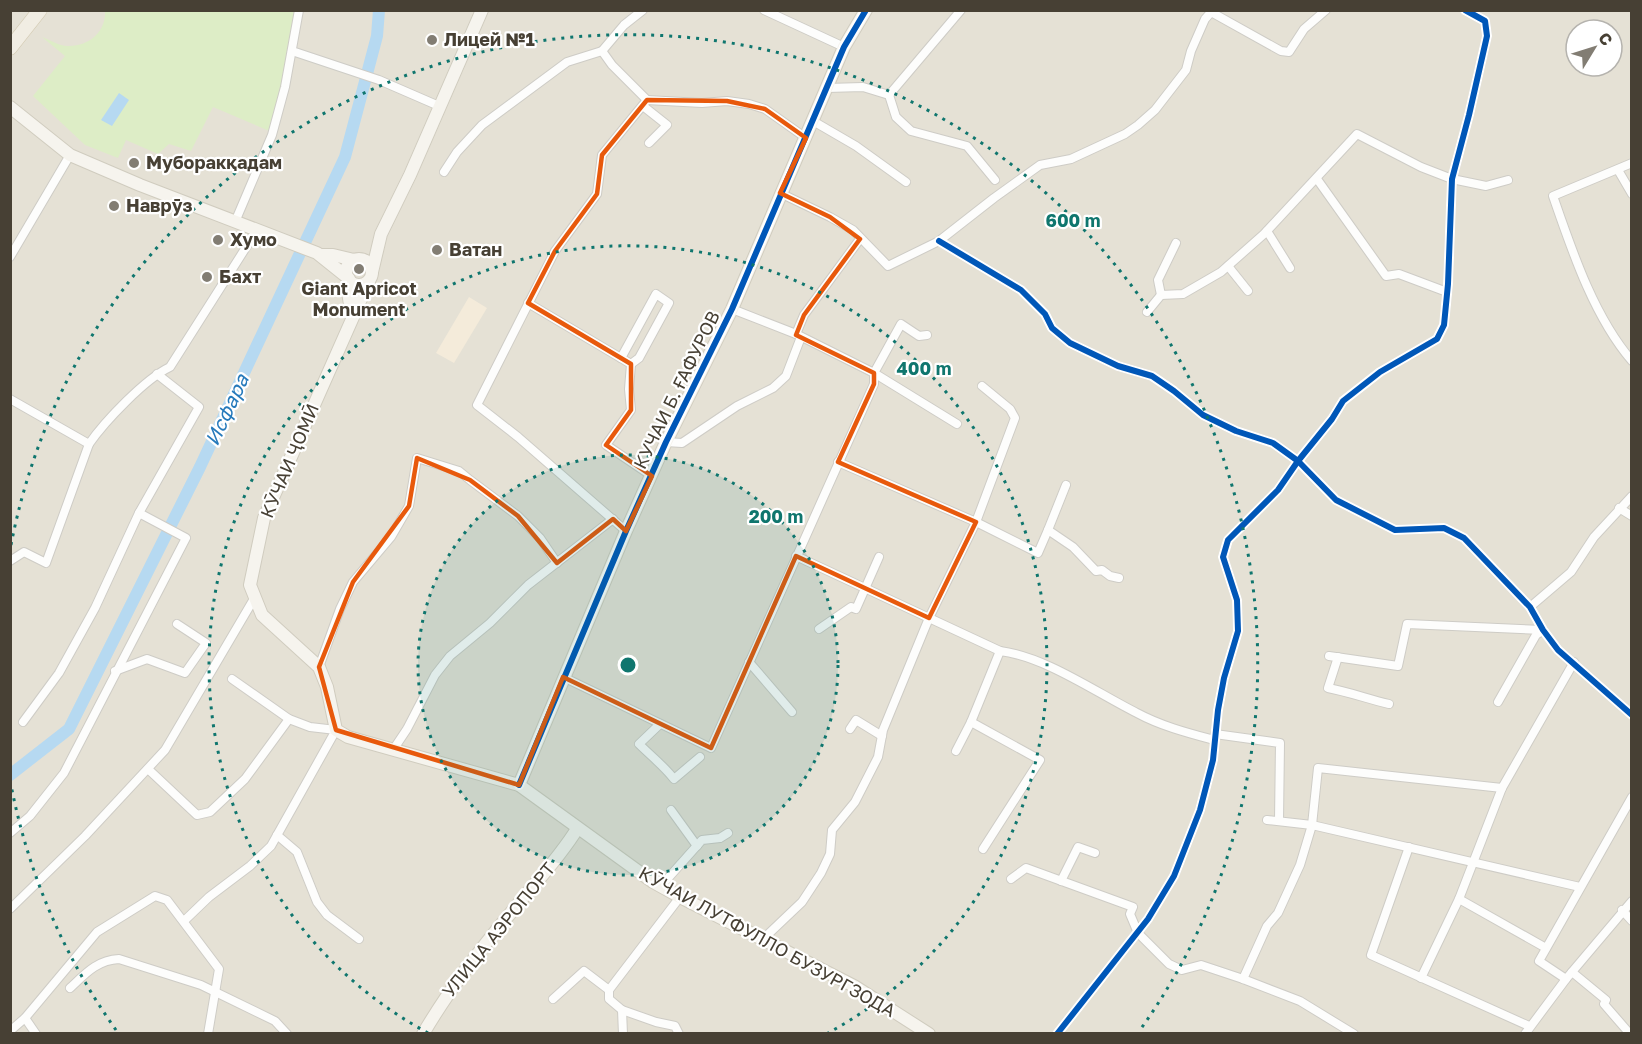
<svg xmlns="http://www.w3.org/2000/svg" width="1642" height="1044" font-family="'Golos Text',sans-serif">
<rect width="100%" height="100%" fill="#f0efe8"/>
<path fill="#e5e1d5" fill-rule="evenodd" d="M11,11H1631V1033H11ZM1576,30H1612V66H1576Z"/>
<path fill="#f4ebda" d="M469,297L487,308L454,363L436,353Z"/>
<path fill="#ddedc6" d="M105,11H299L274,133L213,107L191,151L169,144L158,154L126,140L118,158L85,145L33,96L65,56L42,37C50,40 61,47 69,46C90,46 106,31 105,11Z"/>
<path fill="#b6d9f1" d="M119,93L129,100L112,126L101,120Z"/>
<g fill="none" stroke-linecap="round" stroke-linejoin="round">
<path stroke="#b6d9f1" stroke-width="12" d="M10,775L69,729L200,467L345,157L377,36L379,10"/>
<defs>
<g id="street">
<path d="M643,10L624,25L602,51L612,65L647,100"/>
<path d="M764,10L844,47"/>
<path d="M1211,12L1281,51L1289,52L1304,29L1326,10"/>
<path d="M292,51L379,80L439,106"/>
<path d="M827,88L863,87L889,95L896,117L911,131L967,146L995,180"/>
<path d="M889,95L961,10"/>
<path d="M647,100L702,103L727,101L749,104L765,109L806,138"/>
<path d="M643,106L667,125L649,143"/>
<path d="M813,121L856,146L906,182"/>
<path d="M1632,163L1553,196C1572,251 1594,317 1632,361"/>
<path d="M1618,170L1632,194"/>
<path d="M444,172L457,152L482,125L567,62L602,51"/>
<path d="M1317,179L1386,276L1399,274L1447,292"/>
<path d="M780,193L830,217L853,230L888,266L939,241L994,198L1040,165L1071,159L1125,134L1138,125L1155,110L1186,70L1191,51L1205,19L1213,10"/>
<path d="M235,222L272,135L285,87L299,10"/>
<path d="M1267,231L1290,268"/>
<path d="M939,241L1021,290L1045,314L1052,328L1070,343L1118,366L1152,376L1174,391L1203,415L1236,431L1273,443L1298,461L1336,500L1395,530L1444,528L1464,538L1530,607L1543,630L1558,650L1632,715"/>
<path d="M10,257L70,155"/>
<path d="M1228,266L1248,291"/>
<path d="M1161,295L1158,280L1176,243"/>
<path d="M528,303L631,364L629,389L631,410L606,445L652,476"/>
<path d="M1147,312L1161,295L1183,294L1221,272L1264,234L1357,134L1421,167L1452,179L1486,186L1508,180"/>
<path d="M796,334L804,315L860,239"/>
<path d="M927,335L919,336L901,324L874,373L957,424"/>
<path d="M621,358L656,294L669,303L639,358L631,364"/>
<path d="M10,399L89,444"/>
<path d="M666,442L682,443L737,406L773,388L786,376L801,337"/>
<path d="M838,462L976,522L1038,553L1048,530L1073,547L1096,571L1102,570L1110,576L1119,578"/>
<path d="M1619,508L1632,516"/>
<path d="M139,513L199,407L157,374"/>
<path d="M1048,530L1066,485"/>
<path d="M626,531L518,437L477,405L555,251L597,194L602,155L647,100"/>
<path d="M796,556L1000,651C1046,657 1095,692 1137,713C1161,726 1188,733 1214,740"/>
<path d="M10,561L24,552L46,563L89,444C105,421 145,379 170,367L257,230"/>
<path d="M1530,607L1571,572L1594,537L1632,496"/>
<path d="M819,629L851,607L856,609L879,557"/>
<path d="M1329,656L1398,666L1407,624L1543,630"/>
<path d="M1338,657L1328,688C1349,692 1368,699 1389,704"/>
<path d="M749,662L792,712"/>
<path d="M319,667L340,609L353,582L391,537L409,506L417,458L459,471L470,480L518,516L540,538L557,563"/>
<path d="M115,671L147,659L185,673L206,643L177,624"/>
<path d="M563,677L711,748L874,384V373L796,334L732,309"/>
<path d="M1498,702L1536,635L1542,631"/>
<path d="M971,722L1040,760L983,849"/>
<path d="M660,724L639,744C651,756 664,766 674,779L700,757"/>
<path d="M850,729L856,720L882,736"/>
<path d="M1215,734L1280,743L1279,821"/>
<path d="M393,750L407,729L435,675L450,656L490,623L528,585L613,519"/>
<path d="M956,751L971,722L1000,651"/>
<path d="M148,769L197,815L210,812L245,779L289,719"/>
<path d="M671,810L697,846"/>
<path d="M1267,820L1312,825L1580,887"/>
<path d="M10,833L30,816L64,773L186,538L139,513L95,608L59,673L23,722"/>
<path d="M277,835L297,852L317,902L327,915L359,939"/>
<path d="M1409,847L1371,955L1529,1026"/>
<path d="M1011,879L1026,868L1133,907L1130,914L1138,933L1169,964L1182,970L1201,965L1243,979L1300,1001L1354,1034"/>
<path d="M1061,881L1078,847L1095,853"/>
<path d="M661,886L702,840L720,838L728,833"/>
<path d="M1459,899L1546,948"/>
<path d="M10,909L85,836L165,750L255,597"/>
<path d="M1622,910L1632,921"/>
<path d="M184,921L209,897L250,866L271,846L336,730L310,727L289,719L232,679"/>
<path d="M763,939L802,902L821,873L830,854L832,830L855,802L878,757L883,730L929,618L976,522L1015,418L1010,409L982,386"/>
<path d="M1572,972L1606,1000L1604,1004L1630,1034"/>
<path d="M1421,978L1459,899L1502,788L1574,662"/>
<path d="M1243,979L1267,926L1278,913L1300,865L1312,825L1318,768L1502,788"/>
<path d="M1566,979L1539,961L1632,797"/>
<path d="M70,988C85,974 97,960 119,959L201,985L275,1021L287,1034"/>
<path d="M553,999L584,971L609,990"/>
<path d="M622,1010L656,1022L675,1026L679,1034"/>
<path d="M25,1018L36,1034"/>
<path d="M10,1031L25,1018L97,932L155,896L167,900L219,969L208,1034"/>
<path d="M623,1034L622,1010L609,999V990L680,897"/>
<path d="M1057,1034L1148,919L1174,876L1200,810L1213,760L1218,710L1224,678L1238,631L1237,600L1223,557L1228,540L1278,490L1298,461L1332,419L1343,401L1380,372L1437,339L1444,325L1448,284L1452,179L1469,115L1487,36L1485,21L1465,10"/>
<path d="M1525,1034L1566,979L1632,901"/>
</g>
<g id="secondary">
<path d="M10,107L70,155L140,185L317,253L347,277"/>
<path d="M322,255H333L354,260"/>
<circle cx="359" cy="272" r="13"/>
<path d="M372,272L381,234L410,175L482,10"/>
<path d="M349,279L348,292L352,317"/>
<path d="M369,281L264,518L250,585L262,615L319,667L327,687L336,730L348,737L519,785L653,882L680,897L854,986L929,1034"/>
<path d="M519,785L626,531L666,442L732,309L844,47L866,10"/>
<path d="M423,1034C448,991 477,953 509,915C532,886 558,860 577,829"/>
</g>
<path id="primary" d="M10,48L40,10"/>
</defs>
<use href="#street" stroke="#ceccc6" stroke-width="10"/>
<use href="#secondary" stroke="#d0ccbf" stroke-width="14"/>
<use href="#primary" stroke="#d4cbb4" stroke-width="15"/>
<use href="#street" stroke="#fdfdfc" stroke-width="8"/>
<use href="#secondary" stroke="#f6f4ee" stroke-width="12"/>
<use href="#primary" stroke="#f1ede3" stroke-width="14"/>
<defs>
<g id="cycleway">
<path d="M939,241L1021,290L1045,314L1052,328L1070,343L1118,366L1152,376L1174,391L1203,415L1236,431L1273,443L1298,461L1336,500L1395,530L1444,528L1464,538L1530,607L1543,630L1558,650L1632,715"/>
<path d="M519,785L626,531L666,442L732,309L844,47L866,10"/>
<path d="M1057,1034L1148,919L1174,876L1200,810L1213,760L1218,710L1224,678L1238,631L1237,600L1223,557L1228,540L1278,490L1298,461L1332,419L1343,401L1380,372L1437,339L1444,325L1448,284L1452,179L1469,115L1487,36L1485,21L1465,10"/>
</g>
</defs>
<use href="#cycleway" stroke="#fff" stroke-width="10"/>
<use href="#cycleway" stroke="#0057b8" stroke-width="6"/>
</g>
<path fill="none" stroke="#e8590c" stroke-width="4.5" stroke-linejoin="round" d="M647,100L727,101L765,109L806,138L780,193L830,217L860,239L804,315L796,335L874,373V384L838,462L976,522L929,618L796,556L711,748L563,677L519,785L336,730L319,667L353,582L409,506L417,458L470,480L518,516L557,563L613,519L626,531L652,476L606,445L631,410V364L528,303L555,251L597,194L602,155Z"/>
<circle cx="628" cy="665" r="210" fill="#0f766e" fill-opacity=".12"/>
<g fill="none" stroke="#0f766e" stroke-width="3" stroke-dasharray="3 6">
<circle cx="628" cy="665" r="210"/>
<path d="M428 1033A419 419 0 1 1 828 1033"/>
<path d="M116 1030A629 629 0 0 1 11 785M11 545A629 629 0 1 1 1140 1030"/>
</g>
<g fill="#827d73" stroke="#fff" stroke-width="2">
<circle cx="432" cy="40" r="6"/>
<circle cx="134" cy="163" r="6"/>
<circle cx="114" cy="206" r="6"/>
<circle cx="218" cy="240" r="6"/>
<circle cx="437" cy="250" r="6"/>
<circle cx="359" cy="269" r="6"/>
<circle cx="207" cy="277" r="6"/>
</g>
<g text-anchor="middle" stroke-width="4.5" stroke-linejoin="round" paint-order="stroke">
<g font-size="18" font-weight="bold" fill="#474034" stroke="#fff" text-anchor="start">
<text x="444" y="46">Лицей №1</text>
<text x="146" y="169">Муборакқадам</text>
<text x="126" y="212">Наврӯз</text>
<text x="230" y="246">Хумо</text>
<text x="449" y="256">Ватан</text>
<text x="219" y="283">Бахт</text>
<text x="359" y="295" text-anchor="middle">Giant Apricot<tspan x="359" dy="21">Monument</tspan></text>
</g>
<g font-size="18" fill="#474034" stroke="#fff">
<text transform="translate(677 390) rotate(-64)" y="6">КУЧАИ Б. ҒАФУРОВ</text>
<text transform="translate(290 461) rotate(-67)" y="6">КӮЧАИ ҶОМӢ</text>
<text transform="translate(499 930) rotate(-51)" y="6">УЛИЦА АЭРОПОРТ</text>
<text transform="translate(767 942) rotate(29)" y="6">КӮЧАИ ЛУТФУЛЛО БУЗУРГЗОДА</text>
</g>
<g font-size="20" font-style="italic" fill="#267abb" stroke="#fff">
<text transform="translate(227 410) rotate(-65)" y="7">Исфара</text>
</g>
</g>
<circle cx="628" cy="665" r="9" fill="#0f766e" stroke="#fff" stroke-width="3"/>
<g font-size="18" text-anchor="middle" font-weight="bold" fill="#0f766e" stroke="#fff" stroke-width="4.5" stroke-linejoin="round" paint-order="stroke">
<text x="1073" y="227">600 m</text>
<text x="924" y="375">400 m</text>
<text x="776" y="523">200 m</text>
</g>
<rect width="1642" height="1044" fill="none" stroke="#474034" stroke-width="24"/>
<g transform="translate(1594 48) rotate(52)"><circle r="28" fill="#ffffff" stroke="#b5b3ae" stroke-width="1.5"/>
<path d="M0-4.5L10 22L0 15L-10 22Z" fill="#827d73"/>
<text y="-9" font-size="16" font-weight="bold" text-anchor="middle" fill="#474034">С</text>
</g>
</svg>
